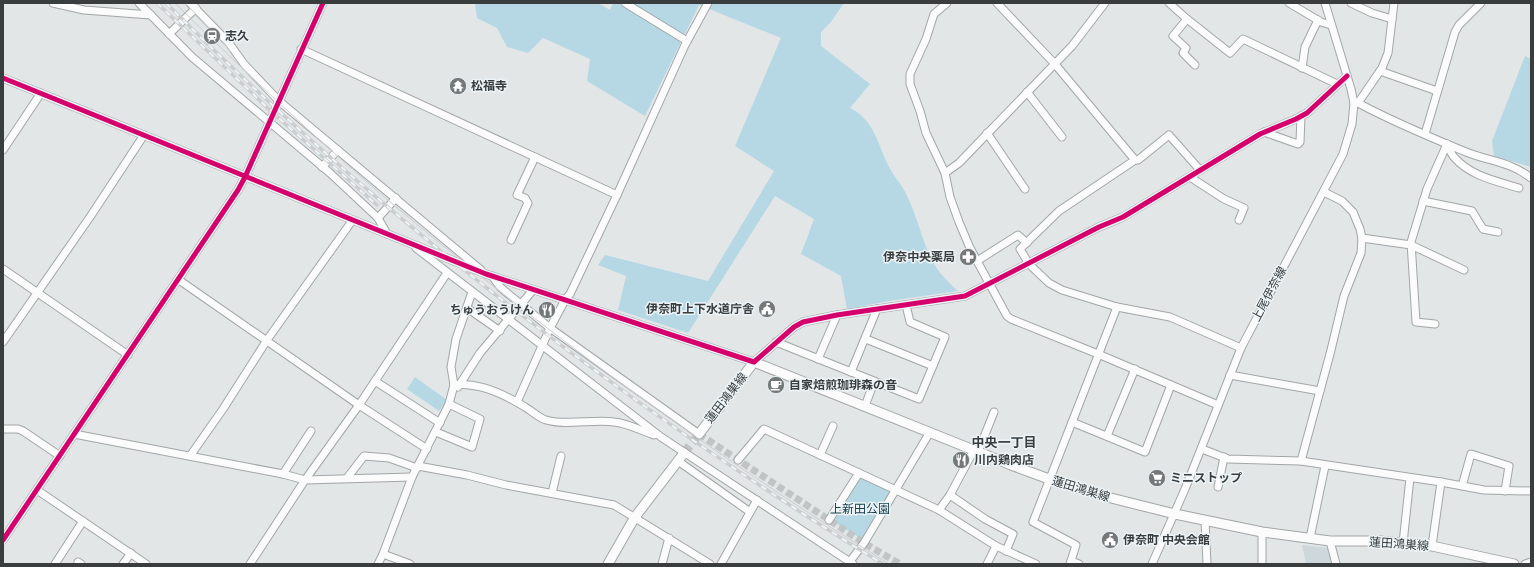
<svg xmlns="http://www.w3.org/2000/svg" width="1534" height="567" font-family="'Roboto Condensed','Noto Sans JP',sans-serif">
<rect width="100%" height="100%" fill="#e2e6e7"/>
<path fill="#ced8dc" d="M1302,545L1329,548L1334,564H1306Z"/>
<g fill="#b6d8e5">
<path d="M475,3H598L610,10L613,3H844L831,22L821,32V46L870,84L850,108C874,120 877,142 888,165C893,176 902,184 907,196C918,218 922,242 934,264C940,274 949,283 958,291L889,301L847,309L841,276L801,254L814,219L775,196L688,333L618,310L626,276L598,265L605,255L708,281L774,171L735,146L781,38L699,5L645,116L587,81L590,59L543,38L528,53L507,47L497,28L477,18Z"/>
<path d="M1525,56L1531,59V167L1494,156L1492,141Z"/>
<path d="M415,377L447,400L439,411L407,389Z"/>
<path d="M860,476L891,492L863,540L832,521Z"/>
</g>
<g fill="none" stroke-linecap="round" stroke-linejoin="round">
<path stroke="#c0c4c5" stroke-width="7" stroke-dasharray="7 3.5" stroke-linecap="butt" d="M699,434L864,543L900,564"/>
<path stroke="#c0c4c5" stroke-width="9" stroke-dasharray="9 4.5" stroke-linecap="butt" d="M684,453L699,434"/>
<defs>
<g id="minor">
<path d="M53,3L84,10L151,15"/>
<path d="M139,3L192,57L330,173L378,218L387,234"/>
<path d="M190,3L229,43L244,64L279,101L481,270"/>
<path d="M625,3L687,41"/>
<path d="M947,3L934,14L926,39L910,74V84L920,111L926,133L945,173L950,197L959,222L970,248L1007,316L1011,319L1098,354L1218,405"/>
<path d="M997,3L1054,63L1135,160H1138L1169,135L1200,170"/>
<path d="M1169,3L1187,19L1230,53L1243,39L1337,84"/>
<path d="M1289,3L1321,22L1331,25"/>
<path d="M1351,3L1372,13L1392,19"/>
<path d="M1187,19L1173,36L1186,48L1183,53L1195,65"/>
<path d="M169,34L196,8"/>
<path d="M301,49L617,195"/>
<path d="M1302,68L1305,47L1318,20"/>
<path d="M1380,71L1437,91"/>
<path d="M3,78L486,274L754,362L794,327L803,322L837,315L965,296L1099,227L1123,217L1260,134L1296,119L1307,113L1347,76"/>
<path d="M1027,92L1062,137"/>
<path d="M1354,103H1358C1393,122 1430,137 1466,152C1491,162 1509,161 1531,178"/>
<path d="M1358,103L1382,68L1388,53L1394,3"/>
<path d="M1264,132L1298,144L1300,142L1301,116"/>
<path d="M987,133L1025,189"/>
<path d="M1425,134L1455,32L1459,25L1481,3"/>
<path d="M1447,144C1449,148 1451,154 1454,157C1470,176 1496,181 1519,188"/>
<path d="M3,150L41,93"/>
<path d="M1135,160L1059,211L1020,249L1029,264L1049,283L1062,290L1117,307L1170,317L1241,348"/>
<path d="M322,167L338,150"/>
<path d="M945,173L959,163L1072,46L1105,3"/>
<path d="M1190,177L1224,199L1244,208L1239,220"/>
<path d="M1423,201L1472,211L1483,229L1498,232"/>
<path d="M378,218L396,198"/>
<path d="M1362,238L1411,245L1464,270"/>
<path d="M511,240L528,203L525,198L517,195L535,157"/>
<path d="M416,248L661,437L853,564"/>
<path d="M977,261L1018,235L1027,243"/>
<path d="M3,269L128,355"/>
<path d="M492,276L501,288L550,328L699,434"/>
<path d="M179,280L359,405L427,449"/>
<path d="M467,308L500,331"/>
<path d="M1435,324L1416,322L1411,242L1427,189L1447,144"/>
<path d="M866,339L933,366"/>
<path d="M3,342L90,217L144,135"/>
<path d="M776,342L919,399L945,337L910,322L906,305"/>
<path d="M818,359L837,315"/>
<path d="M851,372L877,309"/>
<path d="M1230,375L1320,391"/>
<path d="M375,381L440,423"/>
<path d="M454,385C479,382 504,394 525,407C532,411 539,418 546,420C566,426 593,419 614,422C627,423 642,431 654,435"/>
<path d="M458,387L480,353L533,290"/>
<path d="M517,402L550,328L565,300L570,294L617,195L685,45L708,3"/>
<path d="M865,406L874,382"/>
<path d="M1072,422L1145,452L1171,385"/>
<path d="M3,429H18L23,431L60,456"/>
<path d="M436,432L472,447L480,419L449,404"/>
<path d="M74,434L283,474L305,480L412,477"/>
<path d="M1107,436L1135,369"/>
<path d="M1202,449L1228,459L1301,461L1441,482L1484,490L1531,491"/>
<path d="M978,452L994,412"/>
<path d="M820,455L833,426"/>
<path d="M190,456L223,409L267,340L352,221"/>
<path d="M738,460L764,429L939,510L996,546L1036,564"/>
<path d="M678,461L750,512"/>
<path d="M1301,461L1330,354L1344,296L1361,253L1362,238L1360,229L1353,212L1342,201L1324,192"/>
<path d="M418,466L467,475L506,485L614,505L710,564"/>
<path d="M283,474L311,431"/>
<path d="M347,478L364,456L389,458L417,468"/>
<path d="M1462,486L1471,454L1509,466L1505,491"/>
<path d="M1218,487L1224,457"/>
<path d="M37,490L146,564"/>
<path d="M552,493L561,456"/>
<path d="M950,495L985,519L1013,534L1006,551"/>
<path d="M939,510L950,495L974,450"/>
<path d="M829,520L859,473"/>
<path d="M1205,520L1207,564"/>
<path d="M1310,538L1325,466"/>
<path d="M3,540L238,190L245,177L323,3"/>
<path d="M1330,541L1336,564"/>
<path d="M1403,543L1410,478"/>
<path d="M1432,546L1441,482"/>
<path d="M383,554L410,564"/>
<path d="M1071,561L1079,564"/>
<path d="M78,562L81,564"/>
<path d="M55,564L83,521"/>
<path d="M123,564L131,553"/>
<path d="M250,564L305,480L359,405L447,273"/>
<path d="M378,564L383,554L412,477L449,404L454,385L451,367L456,339L472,292"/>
<path d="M662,564L669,538"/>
<path d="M721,564L757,500"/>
<path d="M848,564L864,543L930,432"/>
<path d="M987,564L996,546"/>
<path d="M1070,564L1076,545L1033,522L1117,307"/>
<path d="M1152,564L1185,489L1241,348L1343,154L1352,124L1354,103L1351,89L1325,3"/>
<path d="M1262,564V532"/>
<path d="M1525,564L1531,562"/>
</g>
<g id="major">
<path d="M699,434L754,362L1011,465L1049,479L1107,497L1175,514L1262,532L1330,541H1380L1432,546L1514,564"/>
<path d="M608,564L635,517L684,453"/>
</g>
</defs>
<use href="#minor" stroke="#a2a6a7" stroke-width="9"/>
<use href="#major" stroke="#a2a6a7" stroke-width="11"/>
<use href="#minor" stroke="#fbfbfb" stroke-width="7"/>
<use href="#major" stroke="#fbfbfb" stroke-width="9"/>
<g stroke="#cccdce" stroke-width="1">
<path d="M175,3C265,92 358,178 457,257C594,368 739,471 889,564"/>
<path d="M185,3L222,41L230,51"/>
</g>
<defs>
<g id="rail">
<path d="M157,3L273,113L377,205"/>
<path d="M166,3C381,218 624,405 883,564"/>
</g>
</defs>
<use href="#rail" stroke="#cccdce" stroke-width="3.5"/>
<use href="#rail" stroke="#ecf4f8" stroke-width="2" stroke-dasharray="6" stroke-linecap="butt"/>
<defs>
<g id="cycleway">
<path d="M3,78L486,274L754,362L794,327L803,322L837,315L965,296L1099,227L1123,217L1260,134L1296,119L1307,113L1347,76"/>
<path d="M3,540L238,190L245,177L323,3"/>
</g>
</defs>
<use href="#cycleway" stroke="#ecf4f8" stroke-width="8"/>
<use href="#cycleway" stroke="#d6006c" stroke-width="5"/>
</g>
<defs>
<symbol id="station-disc" viewBox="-11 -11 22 22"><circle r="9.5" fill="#757879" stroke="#ecf4f8"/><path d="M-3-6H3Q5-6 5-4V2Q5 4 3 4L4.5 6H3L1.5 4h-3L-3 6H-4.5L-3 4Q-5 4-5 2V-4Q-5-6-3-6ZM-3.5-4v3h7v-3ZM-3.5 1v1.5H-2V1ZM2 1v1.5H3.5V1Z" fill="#fff"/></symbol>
<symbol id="temple-disc" viewBox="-11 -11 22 22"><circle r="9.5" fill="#757879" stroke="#ecf4f8"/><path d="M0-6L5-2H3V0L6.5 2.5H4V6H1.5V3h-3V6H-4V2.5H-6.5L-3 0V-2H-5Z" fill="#fff"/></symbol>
<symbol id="pharmacy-disc" viewBox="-11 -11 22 22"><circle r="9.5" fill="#757879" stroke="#ecf4f8"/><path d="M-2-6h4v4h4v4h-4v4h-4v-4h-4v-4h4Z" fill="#fff"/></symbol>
<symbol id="civic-disc" viewBox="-11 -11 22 22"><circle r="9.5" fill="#757879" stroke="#ecf4f8"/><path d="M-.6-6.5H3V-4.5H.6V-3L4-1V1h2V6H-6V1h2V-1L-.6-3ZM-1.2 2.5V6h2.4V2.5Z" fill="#fff"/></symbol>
<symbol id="restaurant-disc" viewBox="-11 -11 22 22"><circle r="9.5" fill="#757879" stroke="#ecf4f8"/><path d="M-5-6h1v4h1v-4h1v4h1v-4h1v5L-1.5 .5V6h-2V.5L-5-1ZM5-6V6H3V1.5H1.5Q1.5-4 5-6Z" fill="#fff"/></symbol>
<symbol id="cafe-disc" viewBox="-11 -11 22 22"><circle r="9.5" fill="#757879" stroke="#ecf4f8"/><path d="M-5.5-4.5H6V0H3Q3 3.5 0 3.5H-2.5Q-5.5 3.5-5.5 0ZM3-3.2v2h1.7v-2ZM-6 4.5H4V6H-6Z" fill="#fff"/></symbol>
<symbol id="supermarket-disc" viewBox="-11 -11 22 22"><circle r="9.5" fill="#757879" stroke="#ecf4f8"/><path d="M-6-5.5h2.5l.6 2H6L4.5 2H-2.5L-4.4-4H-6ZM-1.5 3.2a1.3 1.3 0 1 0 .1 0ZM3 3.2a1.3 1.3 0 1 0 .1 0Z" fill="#fff"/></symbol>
</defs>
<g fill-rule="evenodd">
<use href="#station-disc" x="202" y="26" width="20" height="20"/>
<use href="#temple-disc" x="448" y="76" width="20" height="20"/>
<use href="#pharmacy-disc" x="958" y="247" width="20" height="20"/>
<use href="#civic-disc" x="757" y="299" width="20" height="20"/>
<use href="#restaurant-disc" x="537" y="300" width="20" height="20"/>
<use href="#cafe-disc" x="766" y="375" width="20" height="20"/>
<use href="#restaurant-disc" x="951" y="450" width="20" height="20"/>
<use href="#supermarket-disc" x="1147" y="468" width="20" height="20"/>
<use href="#civic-disc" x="1100" y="530" width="20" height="20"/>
</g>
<g text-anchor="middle" stroke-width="3" stroke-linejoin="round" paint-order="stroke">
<g font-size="12" font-weight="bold" fill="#3a3d3e" stroke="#ecf4f8" text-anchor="start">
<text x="225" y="40">志久</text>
<text x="471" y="90">松福寺</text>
<text x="955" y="261" text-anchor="end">伊奈中央薬局</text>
<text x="754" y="313" text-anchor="end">伊奈町上下水道庁舎</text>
<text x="534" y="314" text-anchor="end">ちゅうおうけん</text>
<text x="789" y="389">自家焙煎珈琲森の音</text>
<text x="974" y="464">川内鶏肉店</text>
<text x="1170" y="482">ミニストップ</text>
<text x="1123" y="544">伊奈町 中央会館</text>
</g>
<g font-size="12" fill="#3a3d3e" stroke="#ecf4f8">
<text transform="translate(1269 294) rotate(-62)" y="4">上尾伊奈線</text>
<text transform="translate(726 398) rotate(-52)" y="4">蓮田鴻巣線</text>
<text transform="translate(1081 489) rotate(17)" y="4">蓮田鴻巣線</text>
<text transform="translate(1399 544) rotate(4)" y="4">蓮田鴻巣線</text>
</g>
<g font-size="12" fill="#1a404e" stroke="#ecf4f8">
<text x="860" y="513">上新田公園</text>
</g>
<g font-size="13" font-weight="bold" fill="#3a3d3e" stroke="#ecf4f8">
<text x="1004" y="447">中央一丁目</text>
</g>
</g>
<rect width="1534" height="567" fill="none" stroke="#3a3d3e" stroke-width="8"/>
</svg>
